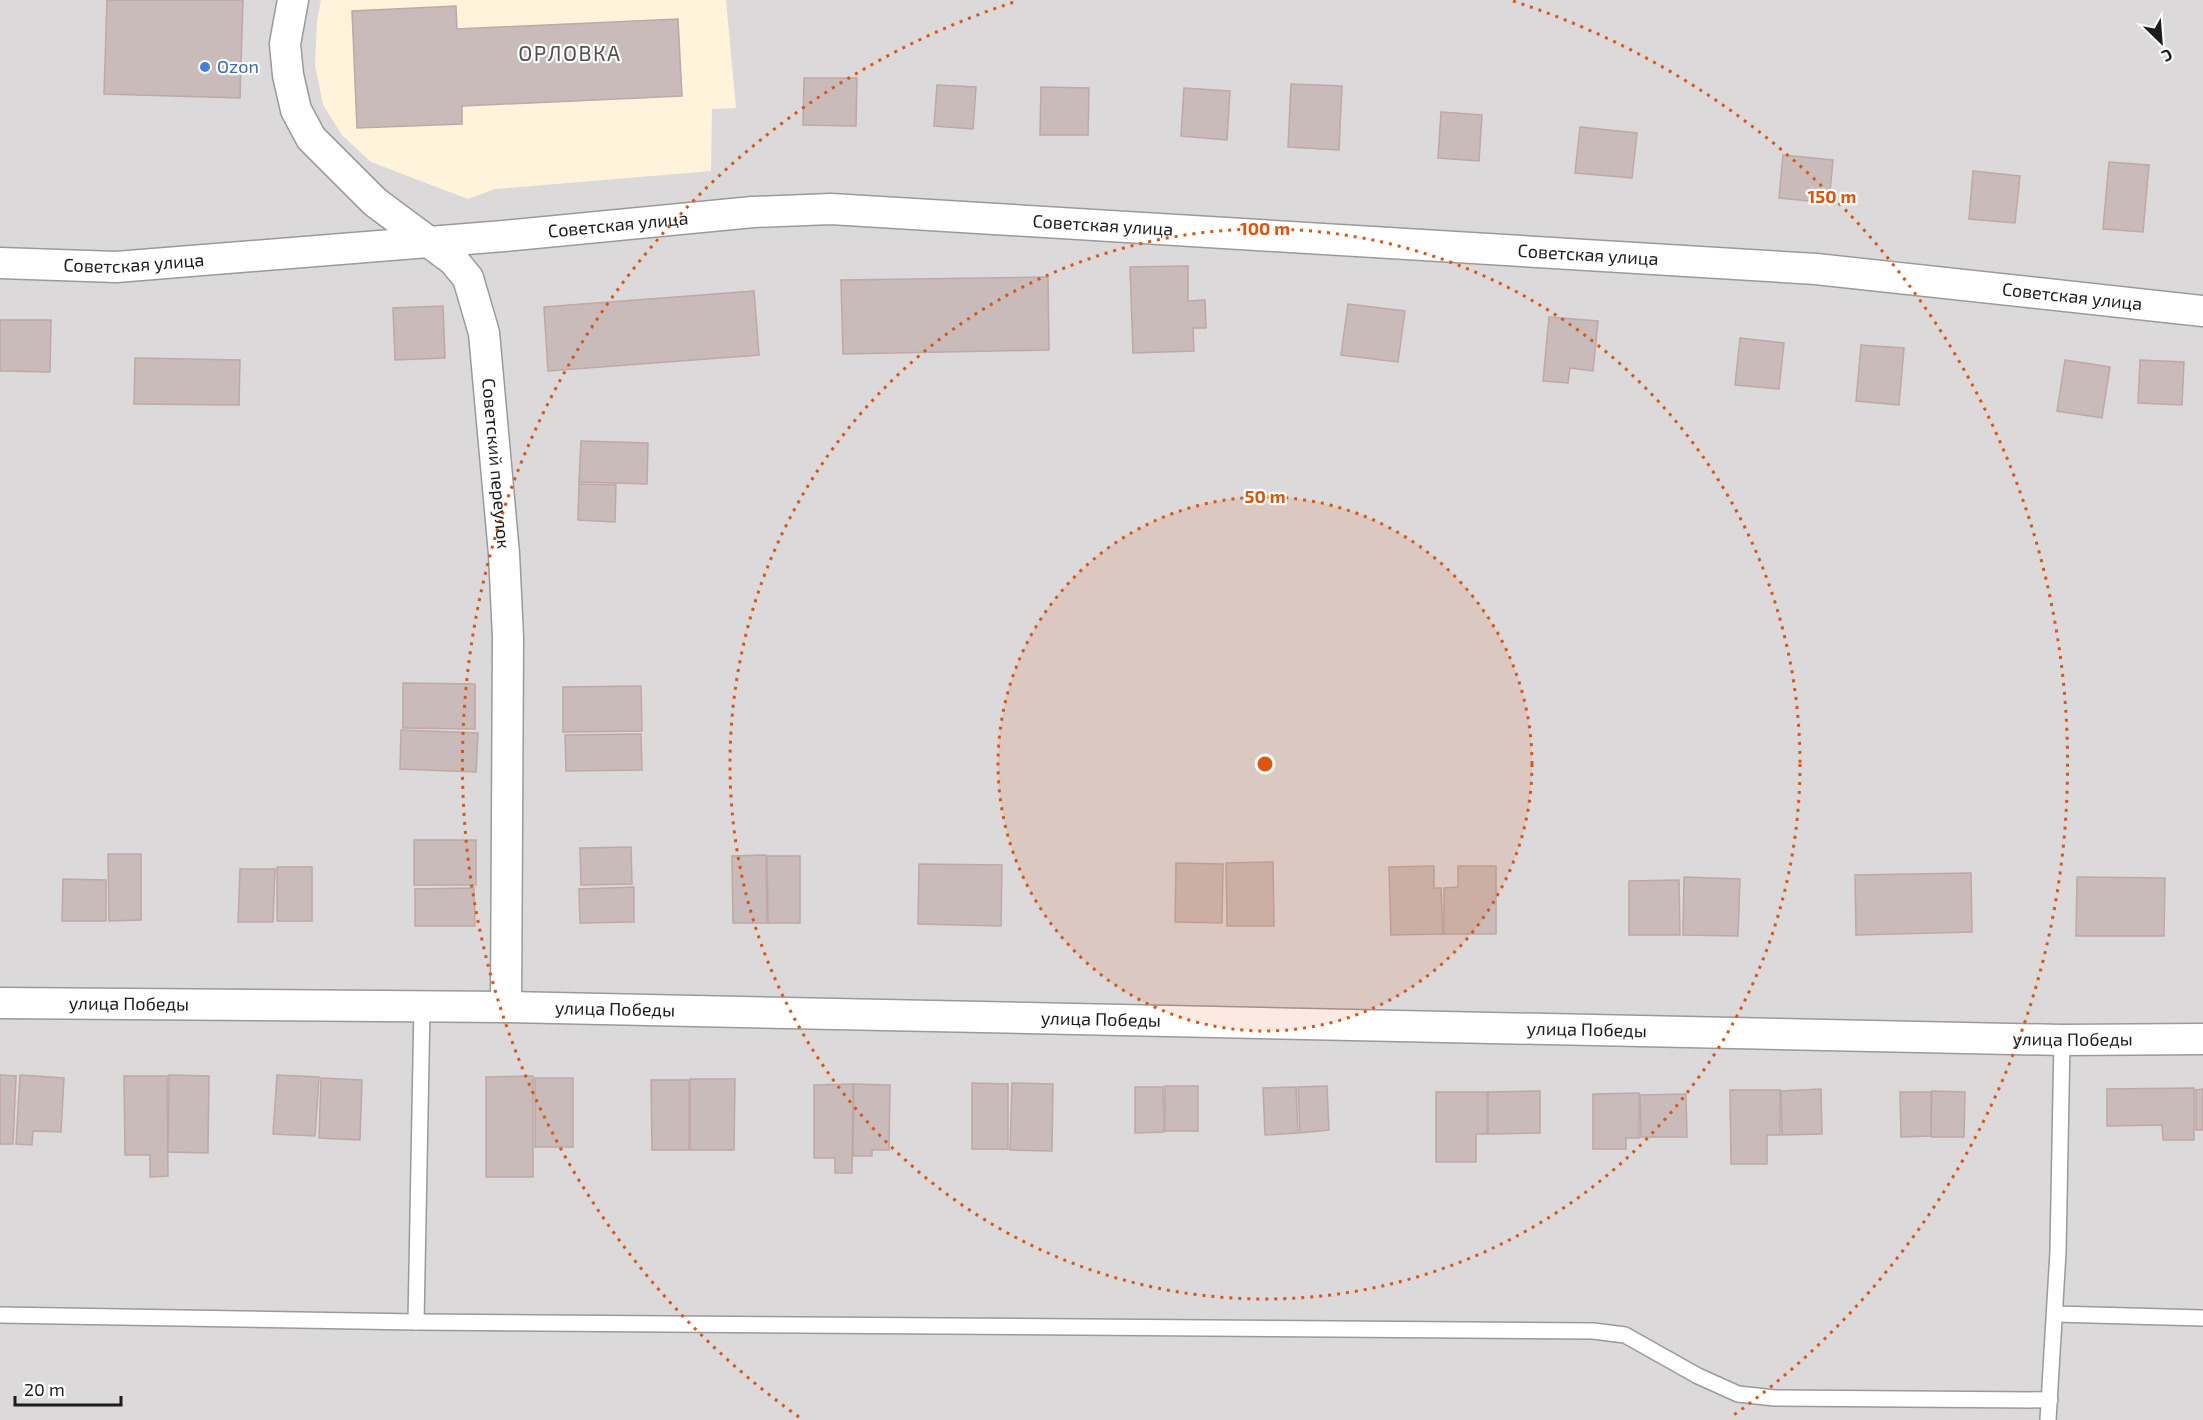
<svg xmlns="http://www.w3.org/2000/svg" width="2203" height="1420" font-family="'Exo 2',sans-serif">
<rect width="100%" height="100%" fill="#eee6e2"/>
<rect fill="#dbd9da" x="0" y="0" width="2203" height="1420"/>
<path fill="#fff3db" d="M321,0H726L736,108L712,109L711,171L495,189L468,199L371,162L342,135L323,105L315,65L317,20Z"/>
<g fill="#c9bbb9" stroke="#bfa8a5" stroke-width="1.5">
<path d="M107,0H243L240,98L104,94Z"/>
<path d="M456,6L457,29L678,19L682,96L462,106V124L357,128L352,11Z"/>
<path d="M804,78H857L856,126L803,125Z"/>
<path d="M1291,84L1342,86L1339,150L1288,147Z"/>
<path d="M937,85L976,87L973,129L934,126Z"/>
<path d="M1041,87L1089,88L1088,135H1040Z"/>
<path d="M1184,88L1230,91L1227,140L1181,136Z"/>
<path d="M1441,112L1482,115L1479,161L1438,158Z"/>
<path d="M1580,127L1637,133L1632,178L1575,173Z"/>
<path d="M1783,155L1833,160L1829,203L1779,198Z"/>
<path d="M2109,162L2149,165L2143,232L2103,229Z"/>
<path d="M1973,171L2020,176L2015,223L1969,219Z"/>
<path d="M1188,266V301L1205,300L1206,328H1193L1194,351L1133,353L1130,267Z"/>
<path d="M1048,277L1049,350L843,354L841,280Z"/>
<path d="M754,291L759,355L548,371L544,307Z"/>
<path d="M1348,304L1405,311L1398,362L1341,355Z"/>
<path d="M443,306L445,358L395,360L393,308Z"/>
<path d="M1549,317L1598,321L1593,371L1570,368L1568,383L1543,381Z"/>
<path d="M0,320H51L50,372L0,371Z"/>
<path d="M1740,338L1784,343L1779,389L1735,385Z"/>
<path d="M1861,345L1904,348L1899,405L1856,401Z"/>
<path d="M135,358L240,360L239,405L134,404Z"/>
<path d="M2065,360L2110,367L2102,418L2057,411Z"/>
<path d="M2140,360L2184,362L2182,405L2138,403Z"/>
<path d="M581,441L648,443L647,484L579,482Z"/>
<path d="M579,484L616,485L615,522L578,520Z"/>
<path d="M403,683L475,684V729L403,728Z"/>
<path d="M641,686L642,731L563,732V687Z"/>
<path d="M401,730L478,733L476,772L400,769Z"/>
<path d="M641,734L642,770L566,771L565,735Z"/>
<rect x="414" y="840" width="62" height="45"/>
<path d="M631,847L632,884L581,885L580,848Z"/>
<path d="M108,854H141V920L109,921Z"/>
<path d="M766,855L767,923H733L732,856Z"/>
<path d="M767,856H800V923H768Z"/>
<path d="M1273,862L1274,926H1227L1226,863Z"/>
<path d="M1176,863L1223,864L1222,923L1175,922Z"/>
<path d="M919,864L1002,865L1001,926L918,924Z"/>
<path d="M1434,866V888H1441L1443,934L1391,935L1389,867Z"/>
<path d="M1458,866H1496V934H1444V888L1458,887Z"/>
<rect x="277" y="867" width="35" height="54"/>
<path d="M240,869H275L273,922H238Z"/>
<path d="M1971,873L1972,932L1856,935L1855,875Z"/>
<path d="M1684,877L1740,879L1738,936L1683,935Z"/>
<path d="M2077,877L2165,878L2164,936H2076Z"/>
<path d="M63,879L106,880V921H62Z"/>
<path d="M1679,880L1680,935H1629V881Z"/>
<path d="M634,887V922L580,923L579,889Z"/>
<path d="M474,888L475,926H415V889Z"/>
<path d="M0,1075L16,1076L13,1144H0Z"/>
<path d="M20,1075L64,1078L61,1132L33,1131L32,1145L16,1144Z"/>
<path d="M169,1075L209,1076L208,1153L168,1152Z"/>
<path d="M277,1075L319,1077L315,1136L273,1134Z"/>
<path d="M124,1076H167L168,1176L150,1177V1155H125Z"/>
<path d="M533,1076V1177H486V1077Z"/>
<path d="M321,1078L362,1080L360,1140L319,1138Z"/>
<rect x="535" y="1078" width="38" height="69"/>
<path d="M690,1079H735L734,1150H690Z"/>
<path d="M651,1080H689V1150H652Z"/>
<path d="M972,1083L1008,1084V1149H972Z"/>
<path d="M1012,1083L1053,1084L1052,1151L1010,1150Z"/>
<path d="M853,1084L852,1173H835V1158H814V1085Z"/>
<path d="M854,1084L890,1085L889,1150H872V1156H853Z"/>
<rect x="1165" y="1086" width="33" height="45"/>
<path d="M1327,1086L1329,1130L1300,1133L1298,1087Z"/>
<path d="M1135,1087H1163L1164,1132L1135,1133Z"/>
<path d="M1296,1087L1298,1133L1265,1135L1263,1088Z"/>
<path d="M2194,1088V1140H2163L2162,1125L2107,1126V1089Z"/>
<path d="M1821,1089L1822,1134L1782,1135L1781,1091Z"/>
<path d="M2203,1089V1130H2196V1090Z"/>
<path d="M1730,1090H1780V1135H1767V1164H1731Z"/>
<path d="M1540,1091V1133L1488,1134V1092Z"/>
<path d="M1932,1091L1965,1092L1964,1137H1931Z"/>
<path d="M1436,1092H1487V1134H1476V1162H1436Z"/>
<path d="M1900,1092H1931V1136L1901,1137Z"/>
<path d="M1639,1093V1138H1626V1149H1593V1094Z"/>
<path d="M1686,1094L1687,1137H1641L1640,1095Z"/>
</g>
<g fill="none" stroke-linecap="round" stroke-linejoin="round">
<defs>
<g id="lane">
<path d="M2055,1314L2203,1318"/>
<path d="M0,1315L416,1322L1593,1331L1625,1335L1698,1376L1738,1394L1775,1398L2050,1400"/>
<path d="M416,1322L422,1006"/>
<path d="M2048,1420L2058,1252L2062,1040"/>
</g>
<g id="street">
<path id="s1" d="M293,0L285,44L288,75L296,110L311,138L375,202L453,260L468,278L484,333L504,554L508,637L506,1007"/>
<path id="s2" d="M0,263L116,267L504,236L753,212L831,209L1816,269L2203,311"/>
<path id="s3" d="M0,1003L506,1007L2062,1040L2203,1039"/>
</g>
</defs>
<use href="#lane" stroke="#9a9a9a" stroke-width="18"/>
<use href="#street" stroke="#9a9a9a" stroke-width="33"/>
<use href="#lane" stroke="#fff" stroke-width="15"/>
<use href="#street" stroke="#fff" stroke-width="30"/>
</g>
<circle cx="1265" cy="764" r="267" fill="#de560d" fill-opacity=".12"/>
<g fill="none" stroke="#de560d" stroke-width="3" stroke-dasharray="3 6">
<circle cx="1265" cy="764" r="267"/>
<circle cx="1265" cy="764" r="535"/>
<path d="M799 1417A802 802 0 0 1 1017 1M1513 1A802 802 0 0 1 1731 1417"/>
</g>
<circle fill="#3f7fe0" stroke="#fff" stroke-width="2" cx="205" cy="67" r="6"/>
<g text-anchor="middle" stroke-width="4.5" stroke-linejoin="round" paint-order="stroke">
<g font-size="18" fill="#366cbe" stroke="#fff" text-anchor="start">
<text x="217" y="73">Ozon</text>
</g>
<g font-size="18" fill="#1d1d1d" stroke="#fff">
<text dy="6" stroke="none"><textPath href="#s2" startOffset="620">Советская улица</textPath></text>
<text dy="6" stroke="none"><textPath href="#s2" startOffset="1106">Советская улица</textPath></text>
<text dy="6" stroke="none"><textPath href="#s2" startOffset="1592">Советская улица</textPath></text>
<text dy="6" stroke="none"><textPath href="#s2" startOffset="134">Советская улица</textPath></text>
<text dy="6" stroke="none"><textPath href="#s2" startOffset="2078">Советская улица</textPath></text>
<text dy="6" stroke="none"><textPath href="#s1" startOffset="543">Советский переулок</textPath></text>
<text dy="6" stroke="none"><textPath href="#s3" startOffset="129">улица Победы</textPath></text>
<text dy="6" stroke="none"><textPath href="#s3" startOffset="615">улица Победы</textPath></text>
<text dy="6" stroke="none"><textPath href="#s3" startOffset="1101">улица Победы</textPath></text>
<text dy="6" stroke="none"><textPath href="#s3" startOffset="1587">улица Победы</textPath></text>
<text dy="6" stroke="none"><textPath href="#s3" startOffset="2073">улица Победы</textPath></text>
</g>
<g font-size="21" letter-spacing="1.5" fill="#505050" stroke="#fff">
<text x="570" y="61">ОРЛОВКА</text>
</g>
</g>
<circle cx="1265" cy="764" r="9" fill="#de560d" stroke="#fff" stroke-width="3"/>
<g font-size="18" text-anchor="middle" font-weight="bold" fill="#de560d" stroke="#fff" stroke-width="4.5" stroke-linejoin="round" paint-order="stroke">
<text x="1832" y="203">150 m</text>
<text x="1265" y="235">100 m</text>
<text x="1265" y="503">50 m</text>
</g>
<g transform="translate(2161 42) rotate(155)" stroke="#ffffff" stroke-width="4.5" paint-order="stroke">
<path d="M0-4.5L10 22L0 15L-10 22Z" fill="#1d1d1d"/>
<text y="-9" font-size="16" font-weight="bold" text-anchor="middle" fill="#1d1d1d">С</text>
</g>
<path d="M15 1396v9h106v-9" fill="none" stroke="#1d1d1d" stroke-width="3"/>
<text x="24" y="1396" font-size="18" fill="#1d1d1d" stroke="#ffffff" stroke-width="4.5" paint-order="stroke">20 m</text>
</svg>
